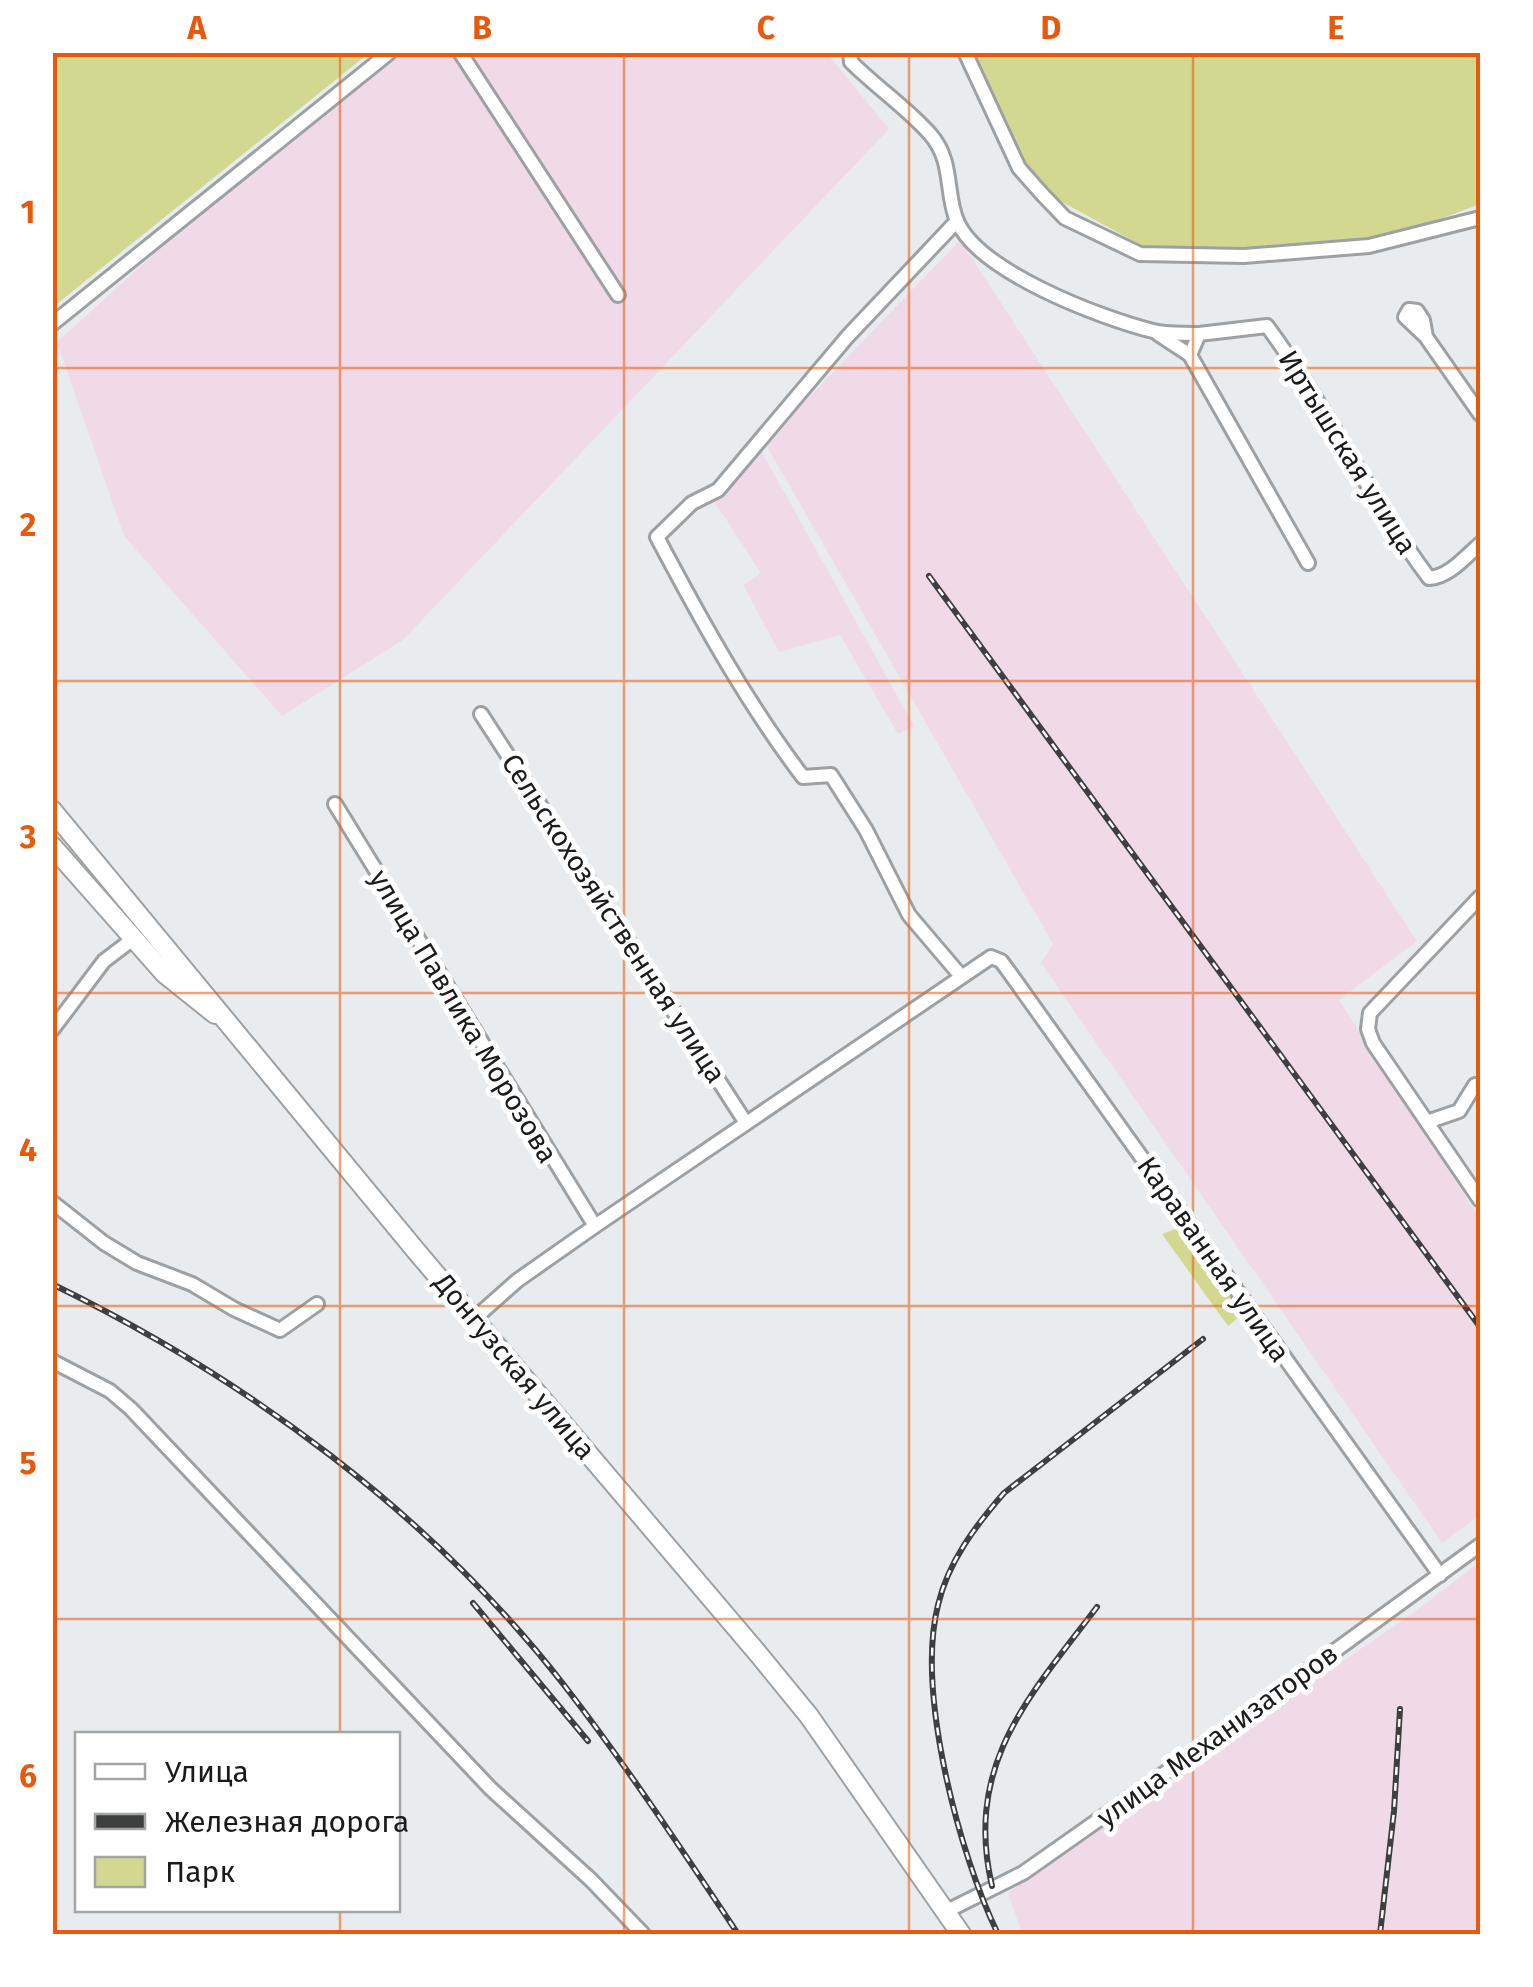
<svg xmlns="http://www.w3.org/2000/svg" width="1533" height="1987" font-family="'Fira Sans',sans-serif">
<rect width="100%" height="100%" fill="#e8ecef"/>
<g fill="#f0dae8">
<path d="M376,53H827L889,129L403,640L282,716L124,536L57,342Z"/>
<path d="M960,240L1417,941L1339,1000L1480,1219V1515L1442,1543L1041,963L1053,944L765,443Z"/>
<path d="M758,445L914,726L898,734L840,635L779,652L743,585L761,573L714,501Z"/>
<path d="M1480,1562V1934H1022L1008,1893L1410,1615Z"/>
</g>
<g fill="#d2d890">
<path d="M53,52H369V53L53,307Z"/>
<path d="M968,53H1480V204L1369,246L1157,254L1035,187Z"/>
<path d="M1181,1227L1243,1314L1228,1326L1162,1234Z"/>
</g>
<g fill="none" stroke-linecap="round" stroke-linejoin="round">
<defs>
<g id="minor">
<path d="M460,52L618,295"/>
<path d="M850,52L851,62C876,87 907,108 930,134C954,161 945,193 957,221C979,272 1101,318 1153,331C1167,335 1184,333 1199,334"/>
<path d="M965,52L1019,168L1042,194L1065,218L1140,254L1244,256L1369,246L1480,218"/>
<path d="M957,221L848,336L718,490L692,503L657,537C701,620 746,702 803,777L831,775L866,830L909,915L960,975"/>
<path d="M52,324L390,52"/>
<path d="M1158,334L1190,355L1308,563"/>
<path d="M1426,337L1423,320L1417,311L1409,310L1405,317L1426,337L1480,414"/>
<path d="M1190,355L1199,334L1267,326C1327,407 1369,498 1429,578C1449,577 1465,557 1480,544"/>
<path d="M481,714L746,1123"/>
<path d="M335,804L595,1226"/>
<path d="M1480,897L1370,1013L1368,1029L1373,1043L1480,1200"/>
<path d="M52,1030L104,961L133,939"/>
<path d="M1427,1122L1459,1111L1475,1085"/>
<path d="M52,1202L104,1243L137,1263L192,1284L234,1309L280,1330L317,1304"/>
<path d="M475,1318L518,1280L595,1226L991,957L1001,961L1007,969L1440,1575"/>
<path d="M52,1361L110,1391L131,1409L491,1789L591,1880L643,1934"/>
<path d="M945,1912L1023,1873L1229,1728L1480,1545"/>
</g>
<g id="highway">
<path d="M52,810L417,1252L760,1656L809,1716L961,1934"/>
<path d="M52,846L165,974L215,1014"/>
</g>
</defs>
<use href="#minor" stroke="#9da1a4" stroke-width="18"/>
<use href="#highway" stroke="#9da1a4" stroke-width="22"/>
<use href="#minor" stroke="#fff" stroke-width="12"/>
<use href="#highway" stroke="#fff" stroke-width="18"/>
<defs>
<g id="rail">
<path d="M929,576L1480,1327"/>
<path d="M52,1284C247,1379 431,1514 564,1685C626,1765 682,1850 738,1934"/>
<path d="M473,1603L588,1741"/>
<path d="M992,1886C964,1764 1029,1697 1097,1607"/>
<path d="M998,1934C959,1854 916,1692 938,1605C948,1562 976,1525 1004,1493L1203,1339"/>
<path d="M1380,1934L1394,1811L1400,1709"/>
</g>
</defs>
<use href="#rail" stroke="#3d3f40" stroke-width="6"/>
<use href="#rail" stroke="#fff" stroke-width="2.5" stroke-dasharray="8" stroke-linecap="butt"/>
</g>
<path fill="none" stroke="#e8590c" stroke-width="2.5" stroke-opacity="0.55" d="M340,52V1734M624,52V1934M909,52V1934M1193,52V1934M52,368H1480M52,681H1480M52,993H1480M52,1306H1480M52,1619H1480M340,1910V1934"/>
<g text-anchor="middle" stroke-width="10" stroke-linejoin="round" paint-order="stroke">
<g font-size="28" fill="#1a1b1c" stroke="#fff">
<text transform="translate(1348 452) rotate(58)" y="10">Иртышская улица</text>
<text transform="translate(614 918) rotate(57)" y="10">Сельскохозяйственная улица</text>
<text transform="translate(464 1016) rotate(59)" y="10">улица Павлика Морозова</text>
<text transform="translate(1214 1259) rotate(55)" y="10">Караванная улица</text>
<text transform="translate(515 1366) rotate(50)" y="10">Донгузская улица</text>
<text transform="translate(1217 1735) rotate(-36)" y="10">улица Механизаторов</text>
</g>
</g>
<rect width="1533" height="1987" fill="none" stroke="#ffffff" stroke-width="110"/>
<rect x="75" y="1732" width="325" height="180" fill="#ffffff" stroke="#a3a4a4" stroke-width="2.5"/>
<rect x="95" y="1764" width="50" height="15" fill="#ffffff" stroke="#a3a4a4" stroke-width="2.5"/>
<text x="165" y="1782" font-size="30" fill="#1a1b1c">Улица</text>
<rect x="95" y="1814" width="50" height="15" fill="#3d3f40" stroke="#a3a4a4" stroke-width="2.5"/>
<text x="165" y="1832" font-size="30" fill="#1a1b1c">Железная дорога</text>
<rect x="95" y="1857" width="50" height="30" fill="#d2d890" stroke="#a3a4a4" stroke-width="2.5"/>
<text x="165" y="1882" font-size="30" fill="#1a1b1c">Парк</text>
<rect x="55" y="55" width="1423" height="1877" fill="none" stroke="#e8590c" stroke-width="4"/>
<g font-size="32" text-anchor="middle" font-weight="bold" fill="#e8590c">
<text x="197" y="39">A</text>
<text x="482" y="39">B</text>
<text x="766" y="39">C</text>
<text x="1051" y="39">D</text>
<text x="1336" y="39">E</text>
<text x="28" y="223">1</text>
<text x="28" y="536">2</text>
<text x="28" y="848">3</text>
<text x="28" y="1161">4</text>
<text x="28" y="1474">5</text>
<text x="28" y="1787">6</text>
</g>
</svg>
